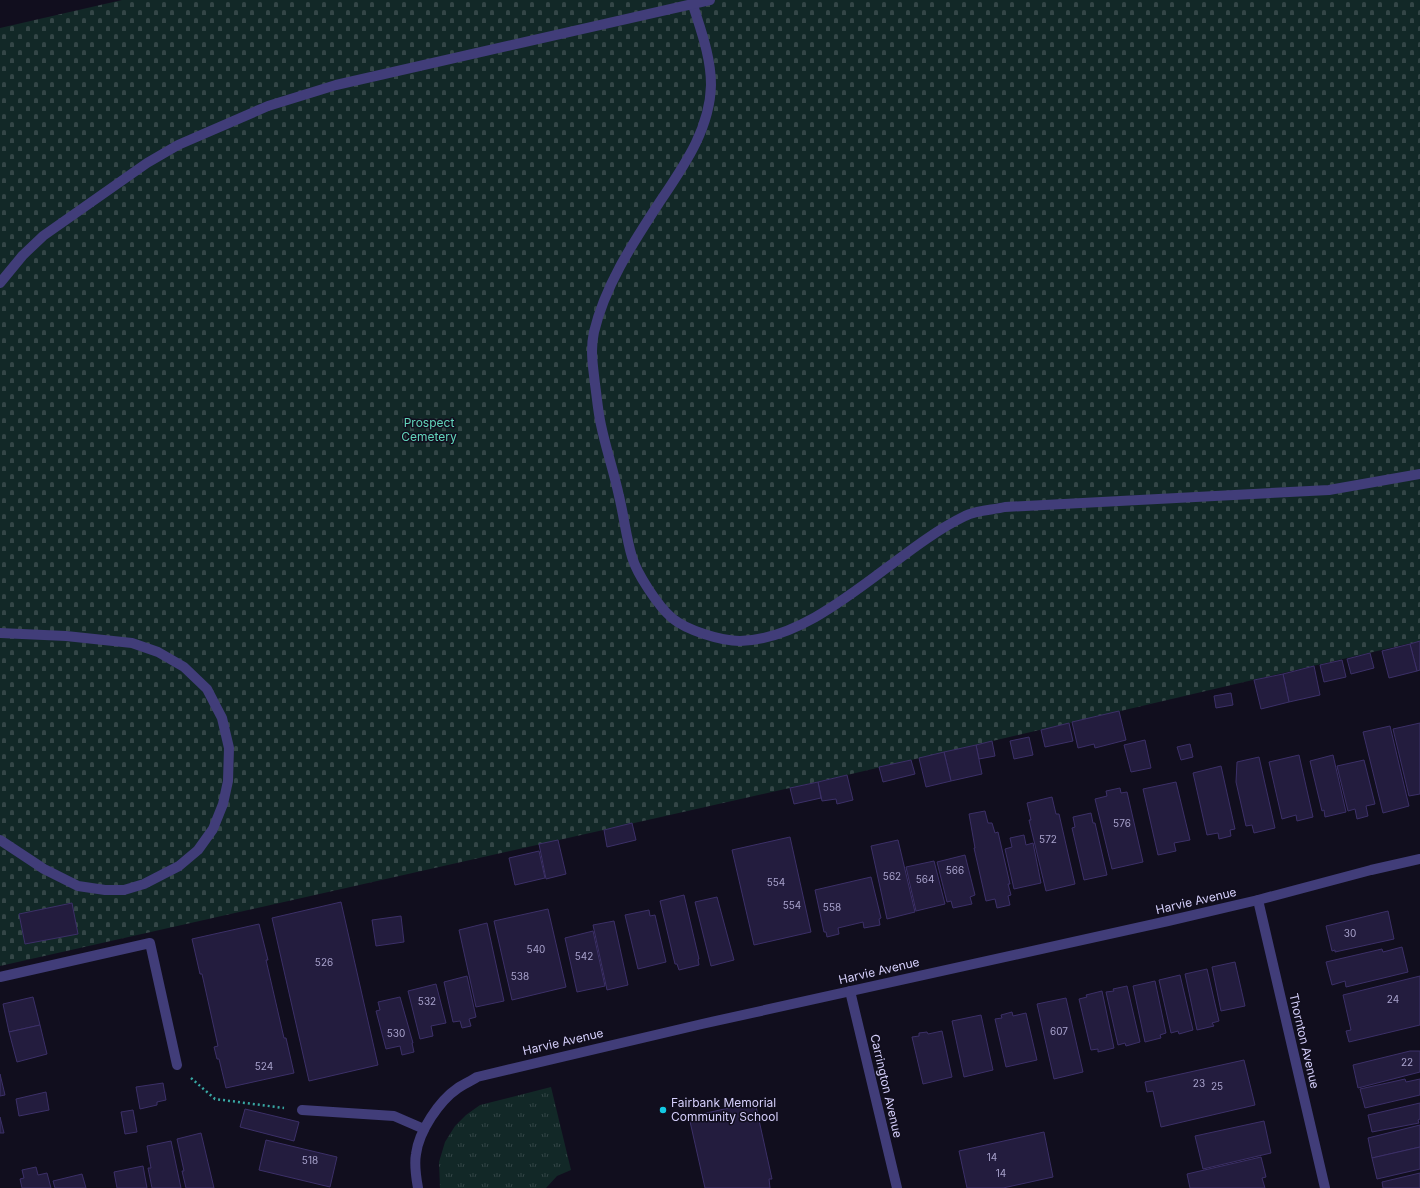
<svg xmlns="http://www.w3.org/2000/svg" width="1420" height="1188" font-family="Inter,sans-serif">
<defs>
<pattern id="grass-tufts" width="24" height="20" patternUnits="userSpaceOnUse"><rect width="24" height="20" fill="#122827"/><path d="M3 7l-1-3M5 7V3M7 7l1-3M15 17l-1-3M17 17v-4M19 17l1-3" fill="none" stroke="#344647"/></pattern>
<pattern id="cemetery-stones" width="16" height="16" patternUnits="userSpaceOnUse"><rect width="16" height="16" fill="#122827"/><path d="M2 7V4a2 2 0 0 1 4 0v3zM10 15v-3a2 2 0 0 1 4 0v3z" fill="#344647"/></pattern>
</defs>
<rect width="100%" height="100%" fill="#110e1e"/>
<path fill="url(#grass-tufts)" d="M551,1087L571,1170L557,1176L546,1188H440L439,1162L445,1142L455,1126L466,1115L480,1105Z"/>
<path fill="url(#cemetery-stones)" d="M122,0H1420V641L847,775L0,966V28Z"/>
<g fill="#231c3e" stroke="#3c3068">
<path d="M1420,641V670L1417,671L1410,644Z"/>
<path d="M1410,644L1417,671L1389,678L1382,651Z"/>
<path d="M1370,653L1374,668L1351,674L1347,659Z"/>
<path d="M1342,660L1346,677L1324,682L1320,665Z"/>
<path d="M1314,666L1320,695L1289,702L1283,674Z"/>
<path d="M1283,674L1289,702L1261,709L1254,680Z"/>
<path d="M1231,693L1233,705L1216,708L1214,696Z"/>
<path d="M1119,711L1126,740L1095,748L1094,744L1078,748L1072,722Z"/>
<path d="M1069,723L1073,741L1045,747L1041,730Z"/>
<path d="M1420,723V794L1409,796L1393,729Z"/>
<path d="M1390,726L1409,806L1383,813L1363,732Z"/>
<path d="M1029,737L1033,755L1014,759L1010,741Z"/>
<path d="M1145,740L1151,768L1131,772L1124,745Z"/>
<path d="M992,741L995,756L979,759L976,745Z"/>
<path d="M1190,744L1193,757L1181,760L1177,747Z"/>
<path d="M976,745L982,774L951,781L944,752Z"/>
<path d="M944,752L951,781L926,787L919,758Z"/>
<path d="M1299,755L1313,817L1297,821L1296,815L1282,819L1269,762Z"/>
<path d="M1333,755L1346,812L1325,817L1324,810L1322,811L1310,761Z"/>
<path d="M1259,757L1275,828L1254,833L1252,825L1246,826L1236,782L1237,762Z"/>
<path d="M911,760L915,774L883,782L879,767Z"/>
<path d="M1364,760L1375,804L1366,806L1368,816L1357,819L1355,809L1348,811L1337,766Z"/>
<path d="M1221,766L1235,829L1230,830L1231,836L1219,839L1218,833L1207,835L1193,773Z"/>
<path d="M847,775L853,800L837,804L836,799L822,801L818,782Z"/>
<path d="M818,782L821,798L794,804L790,788Z"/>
<path d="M1176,782L1190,840L1174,843L1176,851L1158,855L1143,789Z"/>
<path d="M1120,788L1121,793L1127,792L1143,862L1112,869L1095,799L1107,796L1106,791Z"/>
<path d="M1052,797L1056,814H1059L1075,884L1046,891L1029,820H1031L1027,803Z"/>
<path d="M985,811L988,823H992L995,833L998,832L1010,884H1008L1011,895L1008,896L1010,905L997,908L995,899L986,901L974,848H975L969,814Z"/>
<path d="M1091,813L1093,823H1095L1107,875L1084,880L1072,828L1075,827L1073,817Z"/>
<path d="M632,823L636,840L607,847L604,830Z"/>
<path d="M1024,835L1026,845L1033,843L1041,883L1014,889L1005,849L1012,847L1010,838Z"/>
<path d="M790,837L811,932L754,945L732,850Z"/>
<path d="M558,840L566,874L546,879L539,844Z"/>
<path d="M898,840L915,912L887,919L871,846Z"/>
<path d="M539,851L545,878L515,885L509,858Z"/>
<path d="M965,855L975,895L970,897L972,904L953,908L951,901L947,902L937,862Z"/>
<path d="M934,861L945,904L916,911L906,867Z"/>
<path d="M871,877L881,918L879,919L880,925L864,928L863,922L838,928L839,934L827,937L826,932H824L815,890Z"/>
<path d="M684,895L699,959H698L699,965L679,970L677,964H675L660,901Z"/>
<path d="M717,897L734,960L711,966L695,902Z"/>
<path d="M341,902L378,1065L309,1081L272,918Z"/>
<path d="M72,903L78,934L25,944L19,914Z"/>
<path d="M548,909L566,987L512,1000L494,921Z"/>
<path d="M649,910L650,916L655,915L666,962L638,969L625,915Z"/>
<path d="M1388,911L1394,939L1335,952V950L1332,951L1326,926Z"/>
<path d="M401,916L404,942L376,946L372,920Z"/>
<path d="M614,921L628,985L607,990L593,925Z"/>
<path d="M487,923L504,1001L476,1007L459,930Z"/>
<path d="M259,924L268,960H266L284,1038H286L294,1073L226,1088L219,1059H217L214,1047L218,1046L202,974H200L192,939Z"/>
<path d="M593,931L605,986L577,992L565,938Z"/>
<path d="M1402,947L1408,972L1346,987L1345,981L1332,985L1326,962L1382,949L1383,952Z"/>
<path d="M1235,962L1245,1006L1221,1011L1212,967Z"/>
<path d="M1207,969L1219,1021L1212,1023L1214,1026L1197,1030L1185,974Z"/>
<path d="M1180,975L1193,1030L1179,1034L1178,1031L1171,1033L1159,980Z"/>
<path d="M467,976L476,1017L469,1019L471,1026L462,1028L460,1021L453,1022L444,982Z"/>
<path d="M1420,976V1025L1349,1042L1346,1031L1351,1030L1343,995Z"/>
<path d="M1155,981L1166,1033L1160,1035L1161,1038L1145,1042L1133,986Z"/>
<path d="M436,984L446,1023L431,1026L433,1036L420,1039L408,991Z"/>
<path d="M1127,986L1140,1042L1126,1046L1125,1043L1118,1045L1106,992L1114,991L1113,989Z"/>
<path d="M1102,991L1114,1048L1098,1052V1049L1091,1050L1079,999L1087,997L1086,995Z"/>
<path d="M33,997L40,1025L9,1032L3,1004Z"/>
<path d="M400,997L413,1043H412L414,1052L402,1055L400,1046L386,1049L376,1011L380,1010L378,1002Z"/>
<path d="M1066,998L1083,1072L1054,1079L1037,1004Z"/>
<path d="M1012,1012L1013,1016L1026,1013L1037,1060L1006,1067L995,1019L1002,1018L1001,1015Z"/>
<path d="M981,1015L993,1070L964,1077L952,1021Z"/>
<path d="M40,1025L47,1054L17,1062L9,1032Z"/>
<path d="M942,1031L952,1077L923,1084L912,1037L919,1036V1033L927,1032L928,1034Z"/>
<path d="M1410,1051H1420V1072L1358,1088L1353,1065Z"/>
<path d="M1244,1060L1255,1105L1161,1127L1153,1091L1147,1092L1145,1082Z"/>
<path d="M0,1074L5,1095L0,1096Z"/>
<path d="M1405,1079L1406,1082L1420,1079V1095L1365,1108L1360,1089Z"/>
<path d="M163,1083L166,1100L157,1102V1105L140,1109L136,1087Z"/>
<path d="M46,1092L49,1110L19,1116L16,1099Z"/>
<path d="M755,1102L772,1179H769L770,1188H705L689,1117Z"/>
<path d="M1420,1103V1119L1418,1120L1419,1123L1372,1132L1368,1115Z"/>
<path d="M245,1109L299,1122L294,1141L240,1127Z"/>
<path d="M133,1110L137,1132L125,1134L121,1112Z"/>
<path d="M0,1117L4,1133H0Z"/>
<path d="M1264,1121L1271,1153L1203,1169L1195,1136Z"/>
<path d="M1420,1125V1147L1372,1158L1368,1138Z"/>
<path d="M1044,1132L1053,1177L1003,1188H967L959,1151Z"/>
<path d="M201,1133L214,1188H186L182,1171H184L177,1139Z"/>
<path d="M266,1140L337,1157L330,1187L259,1170Z"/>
<path d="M171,1141L181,1188H152L148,1168H151L147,1146Z"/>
<path d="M1420,1147V1169L1377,1179L1372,1158Z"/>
<path d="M1261,1157L1266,1177L1262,1178L1265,1188H1190L1187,1174Z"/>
<path d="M143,1166L147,1188H117L114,1172Z"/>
<path d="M36,1167L38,1175L47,1173L51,1188H22L20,1179L24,1178L22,1170Z"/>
<path d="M1420,1173V1188H1383L1382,1182Z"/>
<path d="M82,1174L86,1188H55L53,1181Z"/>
</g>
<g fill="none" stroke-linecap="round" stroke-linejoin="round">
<path stroke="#38a7a3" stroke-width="2.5" stroke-dasharray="2 3" stroke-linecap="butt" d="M191,1078L215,1099L284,1108"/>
<g stroke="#413d79" stroke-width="10">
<path d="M693,5C701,31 711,57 711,85C710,130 683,167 659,203C633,243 605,285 594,332C590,350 593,366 595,384C597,398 598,412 601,425C606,449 614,472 619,496C624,516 626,537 632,557C637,574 658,606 672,618C686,630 721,641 740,641C821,639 894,550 965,516C976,510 993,510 1005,507L1329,490L1420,474"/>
<path d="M0,283L23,255L43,236L147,163L178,145L268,106L336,85L710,0"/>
<path d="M0,633L66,636L132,643L158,652L184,667L207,689L222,718L229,748L228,781L223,804L213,829L198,850L179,866L144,884L124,890H105L78,886L44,869L0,840"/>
<path d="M1258,900L1325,1188"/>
<path d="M0,977L150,943L177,1065"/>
<path d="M850,991L897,1188"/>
<path d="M302,1110L394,1116L424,1129"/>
<path d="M418,1188C416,1177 414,1165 416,1154C419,1131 439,1101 458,1088C464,1084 471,1081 477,1077L702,1024L1168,921L1258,900L1371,870L1420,859"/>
</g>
</g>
<circle fill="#13c9e3" stroke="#110e1e" stroke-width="1.5" cx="663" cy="1110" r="4"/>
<g text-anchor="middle" stroke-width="3" stroke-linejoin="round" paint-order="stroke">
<g font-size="10" fill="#a8a2cc">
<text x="1122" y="827">576</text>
<text x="1048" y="843">572</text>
<text x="955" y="874">566</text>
<text x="892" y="880">562</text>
<text x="925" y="883">564</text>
<text x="776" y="886">554</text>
<text x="792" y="909">554</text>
<text x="832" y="911">558</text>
<text x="1350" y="937">30</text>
<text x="536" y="953">540</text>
<text x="584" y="960">542</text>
<text x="324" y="966">526</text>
<text x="520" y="980">538</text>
<text x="1393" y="1003">24</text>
<text x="427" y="1005">532</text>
<text x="1059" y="1035">607</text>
<text x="396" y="1037">530</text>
<text x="1407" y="1066">22</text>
<text x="264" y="1070">524</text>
<text x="1199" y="1087">23</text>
<text x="1217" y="1090">25</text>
<text x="992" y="1161">14</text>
<text x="310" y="1164">518</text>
<text x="1001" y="1177">14</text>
</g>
<g font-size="12" fill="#62d4ba" stroke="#110e1e">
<text x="429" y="427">Prospect<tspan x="429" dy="14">Cemetery</tspan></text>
</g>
<g font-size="12" fill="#d5cffb" stroke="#110e1e">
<text transform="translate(1196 901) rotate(-13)" y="4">Harvie Avenue</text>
<text transform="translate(879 971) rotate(-13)" y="4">Harvie Avenue</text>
<text transform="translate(1304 1041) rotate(77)" y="4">Thornton Avenue</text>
<text transform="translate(563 1042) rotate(-13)" y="4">Harvie Avenue</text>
<text transform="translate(886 1086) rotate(77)" y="4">Carrington Avenue</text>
</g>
<g font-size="12" fill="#d5cffb" stroke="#110e1e" text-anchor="start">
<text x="671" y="1107">Fairbank Memorial<tspan x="671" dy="14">Community School</tspan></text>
</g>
</g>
</svg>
